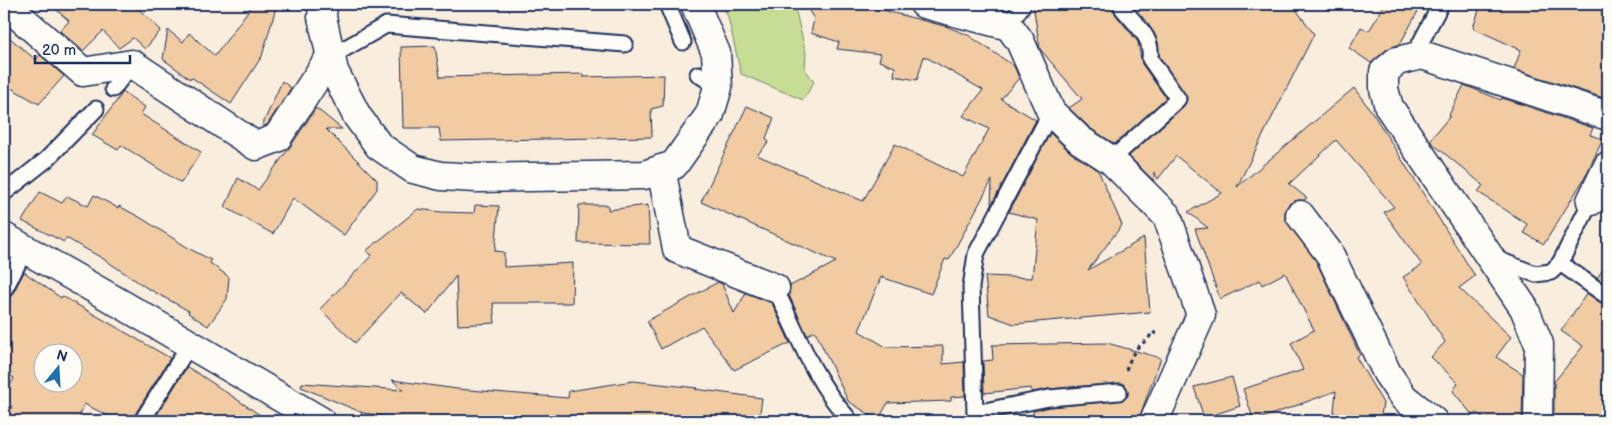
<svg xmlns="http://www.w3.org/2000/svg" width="1612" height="425" font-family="'Balsamiq Sans',sans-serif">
<rect width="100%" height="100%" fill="#f9eddd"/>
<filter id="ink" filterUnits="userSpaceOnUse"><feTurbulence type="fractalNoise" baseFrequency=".02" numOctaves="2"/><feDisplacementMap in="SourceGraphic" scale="10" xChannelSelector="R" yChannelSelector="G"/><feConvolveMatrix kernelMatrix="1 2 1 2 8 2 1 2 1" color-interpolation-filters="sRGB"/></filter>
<g filter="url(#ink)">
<path fill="#c7dd93" stroke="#718678" d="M722,4H794L806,53L805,69L814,82L803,100L741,74L728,17Z"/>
<g fill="#f1cba1" stroke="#1b2f5e" fill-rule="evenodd">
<path d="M50,4H133L161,30L145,49L133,38L119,48L103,31L83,51L60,31L69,21Z"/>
<path d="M253,4H277L262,56L231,104L191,77L190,79L163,59L168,30L183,42L189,33L215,56Z"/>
<path d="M805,4H859L948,27L968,35L1014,66L1019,78L1001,99L1036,120L991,206L992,180L949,260L945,259L931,294L881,277L859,331L886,347L943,346V364L964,362L965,396L951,397V401L888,403L878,420L848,401L815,331L807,335L789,295L790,286L836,262L701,202L747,106L774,118L766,138L769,142L757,155L863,201L895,144L963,177L989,129L963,116L983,90L924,56L917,80L894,76L895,67L879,61L881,54L837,49L839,42L811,33L814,19Z"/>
<path d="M1033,4H1112L1116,15L1138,42L1142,64L1166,98L1115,144L1090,128L1069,108L1082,99L1040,49Z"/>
<path d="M1131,4H1292L1314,34L1237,187L1354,88L1372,112L1475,276L1459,288L1511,337L1496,357L1523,374L1522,421H1488L1477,413L1473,416L1453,391L1458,383L1431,357L1445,342L1403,277L1422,265L1384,212L1394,207L1336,140L1289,184L1307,198L1304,200H1298L1290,203L1285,209V217L1288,224L1316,261L1360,355L1356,357L1383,403L1380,421H1333L1336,391L1254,421L1243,389L1303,370L1291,343L1314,330L1285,273L1262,285L1260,280L1220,299L1195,229L1208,228L1188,212L1222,193L1176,156L1158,179L1154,172V181L1129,156L1184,106L1187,98L1159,56L1158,42L1154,33Z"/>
<path d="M1385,4H1422L1400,44L1387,49L1371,63L1349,48L1361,27L1369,31Z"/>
<path d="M1481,4H1591L1608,10V88L1604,98L1514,69L1521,50L1473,28Z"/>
<path d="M4,33L36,60L40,55L64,76L39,104L4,84Z"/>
<path d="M435,46L440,77L583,74V77L664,75L663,106L651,109L652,137L441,141L439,128H403L401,47Z"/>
<path d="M282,81L291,88L267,125L263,126H262Z"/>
<path d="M1464,85L1501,100L1502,98L1593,128L1590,135L1603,139L1584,179L1544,244L1524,233L1527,224L1478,192L1483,185L1433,144L1430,140L1450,116L1449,115Z"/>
<path d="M123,92L145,107L141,114L201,152L181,183L121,145L118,150L92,135Z"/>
<path d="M316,108L342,129H326L377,180V189L344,235L293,198L273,234L225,207L238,178L258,190L290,147Z"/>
<path d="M1050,133L1071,153L1098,170L1122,225L1088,270L1144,238L1150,312L1014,324L989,315L985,276L1032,278L1038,220L1009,212Z"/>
<path d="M40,192L62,203L67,196L88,206L94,195L118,208L119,206L141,218L190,249L211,260L210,263L229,277L227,299L208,326L188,313L189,311L147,288L102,258L66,238L64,242L22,221Z"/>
<path d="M475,205L499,206L495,251L504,252V267L573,263L572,303H493L495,323L458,325L456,276L427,314L401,293L355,343L320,309L372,255L366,251L418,209L441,212L474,213Z"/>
<path d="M579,205H608V210L648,205L650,244L578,243Z"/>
<path d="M1608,262V286L1597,278Z"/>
<path d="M24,272L61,298L62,296L170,358L134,416L133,421H119L84,404L78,421H4L12,407L4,401V396L14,378L4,372V299L9,298L12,295ZM42,352H72V382H42Z"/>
<path d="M718,282L722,284L734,313L746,293L772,303L790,343L734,370L702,326L661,349L647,321Z"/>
<path d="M1587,293L1603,305L1608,306V421H1554V382L1583,346L1561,331Z"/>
<path d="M1107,343L1161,358L1138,421H1034L1033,411L1050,407L1124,400L1128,396V391L1126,386L1123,383L1048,389L1032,392L1031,388L984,393L983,361L993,360L992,345Z"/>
<path d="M187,367L199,374L269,421H153Z"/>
<path d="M1232,377L1240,406L1204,418L1194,387Z"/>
<path d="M392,380L457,389L568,398L569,391L633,381L697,388L695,389L762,398L759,421H422L363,413L301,387L302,383L403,390Z"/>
</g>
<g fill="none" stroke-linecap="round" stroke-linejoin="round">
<defs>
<g id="lane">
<path d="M667,4L683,42"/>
<path d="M1009,26L1023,4"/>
<path d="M330,57L386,25L625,44"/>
<path d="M1413,57L1441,4"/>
<path d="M698,74L718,87"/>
<path d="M113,89L132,64"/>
<path d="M1051,112L976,254L971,287L975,413L1049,398L1119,392"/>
<path d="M1111,160L1178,99L1150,59C1153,37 1137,26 1123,9L1121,4"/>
<path d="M4,193L46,160L96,109"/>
<path d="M1494,258L1535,274L1551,272L1560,263L1591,201"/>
<path d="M1560,263L1608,297"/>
<path d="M775,288C797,333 814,381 848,418"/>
<path d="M4,290L25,250"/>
<path d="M142,421L190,344"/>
</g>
<g id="street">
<path d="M5,4L83,72L132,64L256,146L277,138L330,57"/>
<path d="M323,4L322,17L334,71L357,116L379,146L413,169L441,176L477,178L644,175L674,165L710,114L718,87L716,53L695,4"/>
<path d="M924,4L1009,26L1020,41L1051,112L1080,140L1111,160L1167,216L1201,315L1154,421"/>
<path d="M661,169L677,249L775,288"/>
<path d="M1591,201L1608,166"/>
<path d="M1300,215L1329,253L1387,373L1404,398L1433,421"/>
<path d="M4,237L123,305L321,421"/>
<path d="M1538,421L1539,344L1524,308L1389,107L1384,89V72L1397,61L1422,55L1608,116"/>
</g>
</defs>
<use href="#lane" stroke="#1b2f5e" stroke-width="19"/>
<use href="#street" stroke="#1b2f5e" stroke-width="31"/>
<path stroke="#1b2f5e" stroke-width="3" stroke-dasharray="4 4" stroke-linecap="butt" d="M1126,370C1129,362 1132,354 1138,347C1145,340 1148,342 1152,332L1160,335"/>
<use href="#lane" stroke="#fdfcf7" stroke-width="15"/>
<use href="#street" stroke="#fdfcf7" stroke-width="28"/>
</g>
</g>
<rect width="1612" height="425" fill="none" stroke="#fdfcf7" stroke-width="20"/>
<rect x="10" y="10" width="1592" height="405" fill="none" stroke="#1b2f5e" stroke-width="2" filter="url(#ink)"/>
<g transform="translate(58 368) rotate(18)"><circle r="24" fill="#fdfcf7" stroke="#a3aaba"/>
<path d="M0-4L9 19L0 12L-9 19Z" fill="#1f6fb2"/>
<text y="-8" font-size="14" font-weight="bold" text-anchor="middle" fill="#1b2f5e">N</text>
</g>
<path d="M35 55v8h95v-8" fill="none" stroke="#1b2f5e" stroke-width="2.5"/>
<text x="42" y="55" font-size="15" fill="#1b2f5e" stroke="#fdfcf7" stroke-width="4" paint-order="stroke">20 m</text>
</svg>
